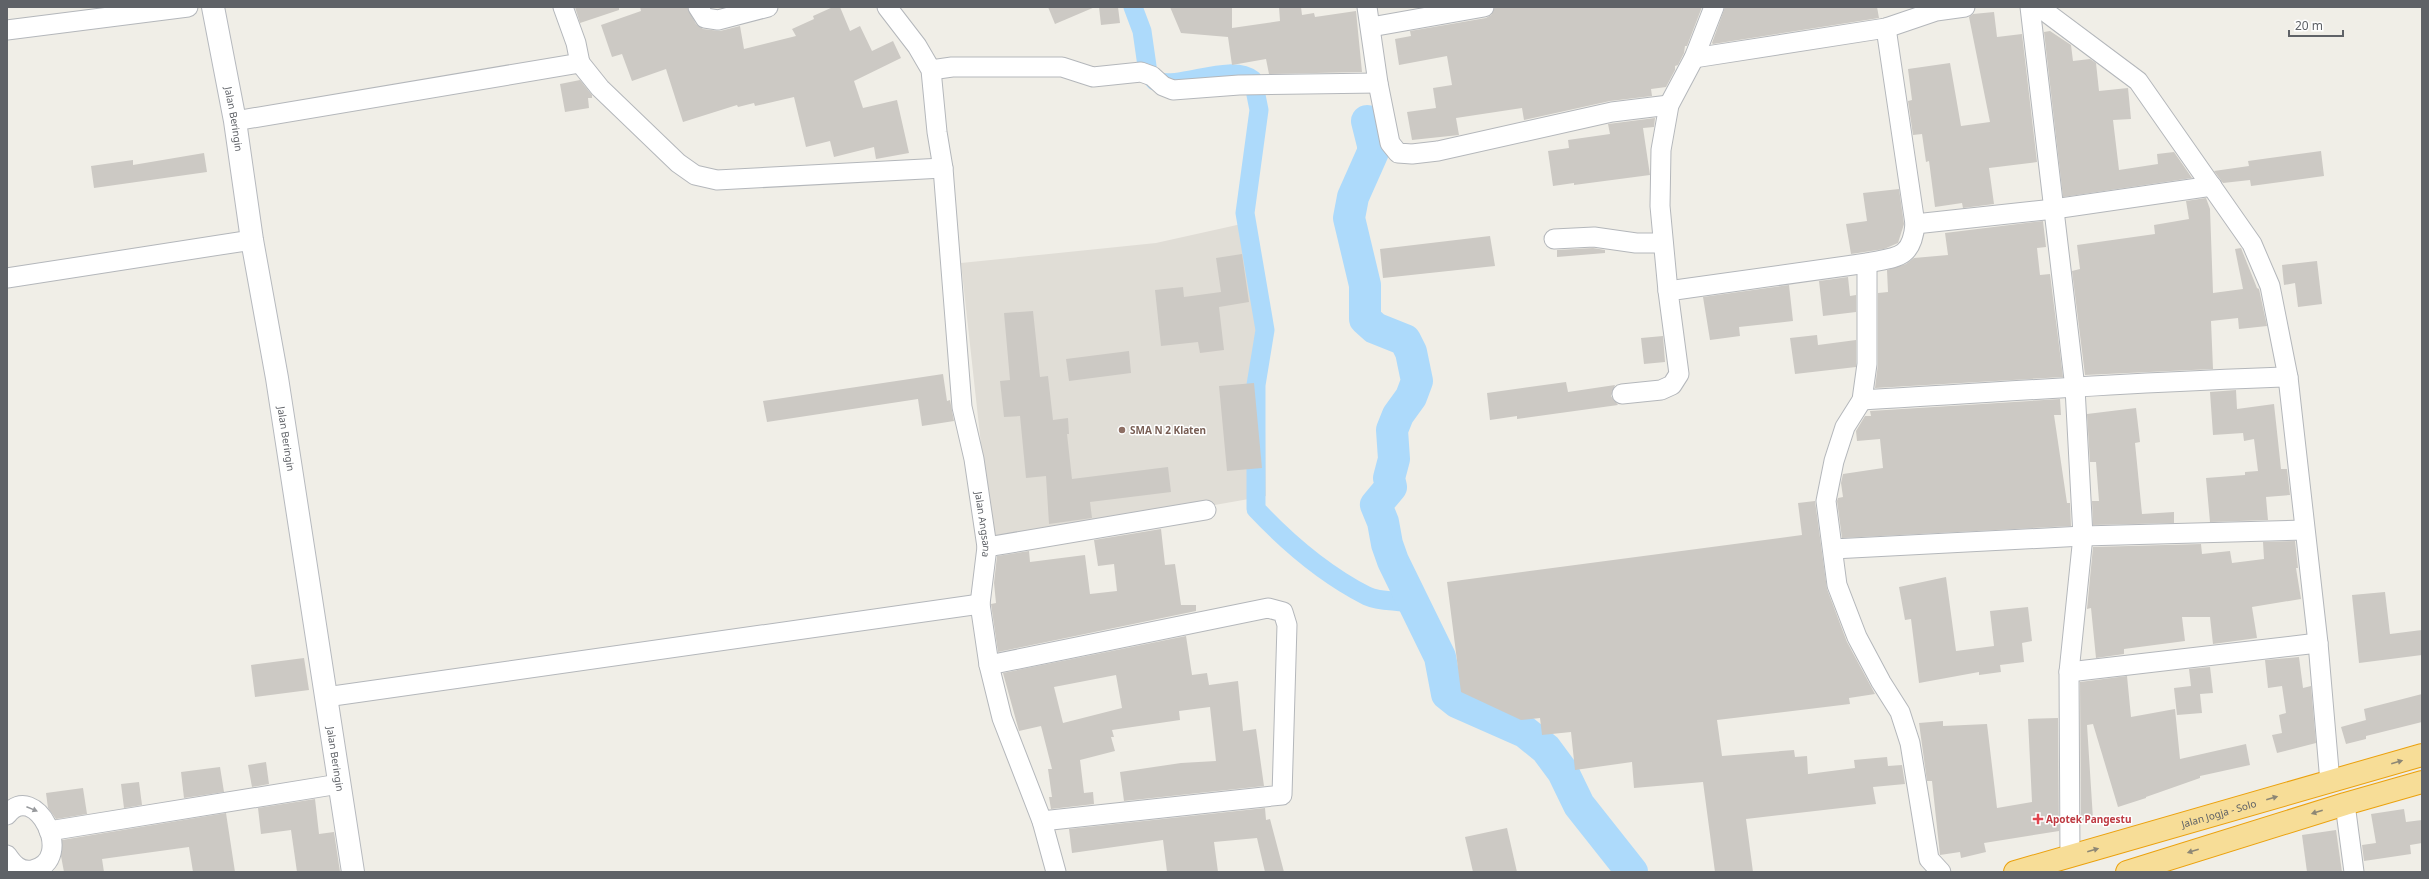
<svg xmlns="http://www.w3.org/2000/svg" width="2429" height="879" font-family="'Noto Sans',sans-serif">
<rect width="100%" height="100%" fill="#f0eee7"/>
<path fill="#e0ddd6" d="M1246,223L1264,365L1266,496L992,544L961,263L1156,243Z"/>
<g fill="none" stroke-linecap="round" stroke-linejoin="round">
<path stroke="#addafb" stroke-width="19" d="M1133,7L1142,31L1148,73L1155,81C1181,90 1230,62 1253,80L1259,110L1245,213L1265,330L1256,385V509C1287,542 1326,575 1367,596C1385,604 1404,598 1417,607"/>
<path stroke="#addafb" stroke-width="32" d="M1367,121L1373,145V152L1353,197L1349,218L1365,285V319L1375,328L1405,340L1411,352L1417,381L1411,397L1398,415L1392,430L1394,459L1389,478L1391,487L1376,505L1383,522L1387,544L1393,561L1440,657L1447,694L1457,702L1525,732L1546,749L1563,772L1579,805L1632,872"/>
</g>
<g fill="#ccc9c4" fill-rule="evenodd">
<path d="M575,7H619V10L580,23Z"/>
<path d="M640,7H687L696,24L703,29L720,31L740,26L744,49L796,36L792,29L814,19L813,16L833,7H840L850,31L860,26L872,51L893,41L901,58L854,81L863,108L897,100L909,153L876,159L874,147L834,157L830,141L806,147L794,97L755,106L754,103L738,107L737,105L683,122L666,69L632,81L622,54L612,57L601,25L641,11Z"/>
<path d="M1048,7H1095L1055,24Z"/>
<path d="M1099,7H1118L1120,23L1101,25Z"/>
<path d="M1170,7H1232V28L1280,21L1279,7H1301L1302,15L1314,13L1315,17L1356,11L1362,72L1269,74L1266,59L1232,65L1228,37L1181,33Z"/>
<path d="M1495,7H1702L1687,46H1685L1684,53L1678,65L1675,66V70L1666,87L1651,89L1652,96L1610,101L1524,120L1522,108L1456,118L1459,135L1412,140L1407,112L1436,108L1433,88L1452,85L1447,56L1399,65L1395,39L1411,36L1410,31L1486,18L1491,15Z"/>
<path d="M1725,7H1877L1879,18L1713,44L1712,43Z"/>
<path d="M1994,12L1997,37L2022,34L2037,162L1989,168L1994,204L1963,208L1962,203L1935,207L1929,161L1926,162L1922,134L1913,135L1908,101L1912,100L1908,69L1950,63L1961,126L1990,122L1969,17L1973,14Z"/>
<path d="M2050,31L2071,45L2073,61L2090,59L2096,63L2099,91L2128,88L2131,119L2113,120L2119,170L2158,164L2157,154L2174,152L2192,178L2063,197L2044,32Z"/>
<path d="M580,80L592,95V98H588L589,108L565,112L560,84Z"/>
<path d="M1655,118L1654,127L1643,128L1650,175L1574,185V183L1553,186L1548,151L1569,148L1568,140L1610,134L1608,124Z"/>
<path d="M2321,151L2324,176L2251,186L2250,180L2223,183L2214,171L2249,166L2248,161Z"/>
<path d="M204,153L207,172L94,188L91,166L133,160V165Z"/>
<path d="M1899,189L1904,224L1898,243L1884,249L1851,254L1846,224L1867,221L1863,193Z"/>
<path d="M2206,198L2210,209L2213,293L2243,289L2235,249L2241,248L2257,288L2259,289L2267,326L2239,329L2238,318L2211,321L2213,369L2085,375L2072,271L2080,269L2077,245L2155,234L2154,225L2189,219L2186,201Z"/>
<path d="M2043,221L2046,247L2037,248L2040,275L2050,274L2063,377L1875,388L1878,364V293L1888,292L1887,270L1906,264L1914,258L1948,255L1945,233Z"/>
<path d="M1490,236L1495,266L1383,278L1380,249Z"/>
<path d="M1593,248L1605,250V253L1557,257V250Z"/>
<path d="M1242,254L1249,302L1219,307L1224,350L1200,353L1198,342L1161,346L1155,290L1183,287L1184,297L1221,292L1216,258Z"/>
<path d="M2317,261L2322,304L2298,307L2295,283L2284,285L2282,265Z"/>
<path d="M1848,277L1850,296L1856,295V312L1823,316L1819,281Z"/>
<path d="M1789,285L1793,321L1739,327L1740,336L1710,340L1703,297Z"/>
<path d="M1033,311L1040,377L1048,376L1053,420L1068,418L1069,434H1067L1072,479L1168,467L1171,492L1090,502L1092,518L1049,524L1046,476L1026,478L1020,416L1004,417L1000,381L1010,380L1004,313Z"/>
<path d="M1817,335L1818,345L1856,340V367L1795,374L1790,338Z"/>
<path d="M1663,336L1665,362L1644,364L1641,338Z"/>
<path d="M1129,351L1131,373L1069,381L1066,359Z"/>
<path d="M943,374L947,401L950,400L954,421L922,426L918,399L767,422L763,401Z"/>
<path d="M1566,382L1568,392L1615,385L1611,396L1618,405L1517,419V416L1490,420L1487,393Z"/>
<path d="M1254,383L1262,468L1227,471L1219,386Z"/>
<path d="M2236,390L2237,409L2274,404L2281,469H2287L2290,495L2266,497L2268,520L2210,522L2206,478L2245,475V472L2258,471L2254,439L2244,441L2243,433L2213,435L2210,392Z"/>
<path d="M2060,399L2061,415H2054L2067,503H2070L2071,526L1842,538L1837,501L1838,498L1843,497L1841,483L1843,474L1883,468L1880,439L1857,441L1856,431L1865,416H1871L1870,411Z"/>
<path d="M2136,408L2140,442L2135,443L2142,514L2174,512V523L2093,525L2092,501H2099L2096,462H2090L2087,414Z"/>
<path d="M1815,501L1827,589L1847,642L1875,694L1849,698L1850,704L1717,720L1722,756L1794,750L1795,757L1807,756L1808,774L1855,768L1854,760L1887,757L1888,766L1902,765L1905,784L1873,787L1876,804L1746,819L1753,872H1715L1703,782L1634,788L1632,762L1575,770L1571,732L1542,735L1540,718L1521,720L1461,692L1447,582L1802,535L1798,503Z"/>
<path d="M1161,529L1165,565L1175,564L1181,605H1196V611L998,652L991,604L996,603L994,583L997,556L1029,551L1030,562L1085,555L1090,594L1117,591L1114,564L1098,566L1094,540Z"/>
<path d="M2295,541L2298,568H2296L2301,599L2252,607L2257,638L2213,644L2210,617H2182L2185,641L2124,649V654L2096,658L2091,608L2087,609L2093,547L2201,544L2202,554L2230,551L2232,563L2264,559L2263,542Z"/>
<path d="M1946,577L1956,651L1994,646L1990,611L2028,607L2032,641L2022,643L2024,662L2000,665L2001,672L1979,675V672L1919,683L1911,619L1905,620L1899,587Z"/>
<path d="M2385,592L2390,634L2422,630V655L2359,663L2352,595Z"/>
<path d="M1186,636L1192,675L1207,673L1209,685L1238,681L1243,731L1256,729L1264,786L1124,801L1120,772L1181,763L1216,761L1210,707L1179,711L1180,720L1112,730L1114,737H1111L1115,751L1080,760L1084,793L1093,792L1094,804L1051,809L1049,797H1052L1048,769H1052L1041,726L1019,731L1003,673ZM1116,675L1122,708L1063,723L1054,687Z"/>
<path d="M2299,657L2303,688L2311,686L2316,743L2277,753L2272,735L2282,733L2279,715L2286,713L2282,686L2268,688L2265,660Z"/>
<path d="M304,658L309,690L255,697L251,665Z"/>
<path d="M2210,667L2213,693L2200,694L2202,713L2177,715L2174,688L2191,686L2189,669Z"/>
<path d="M2127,676L2131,717L2175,709L2180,759L2246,744L2250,765L2200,776V778L2146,797V798L2118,807L2093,724L2087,725L2093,819L2081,820L2080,682Z"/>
<path d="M2422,694V722L2366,736V739L2346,744L2341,727L2366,720L2364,709Z"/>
<path d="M2058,718L2059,831L1984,843L1986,852L1961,858L1960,852L1940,855L1932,781H1927L1919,723L1943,721V726L1987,724L1997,808L2032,802L2028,719Z"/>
<path d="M266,762L269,784L252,787L248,765Z"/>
<path d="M220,767L224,792L184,798L181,772Z"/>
<path d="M139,782L142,805L124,808L121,784Z"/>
<path d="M83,788L87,814L56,819L48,808L46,793Z"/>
<path d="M315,799L319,834L334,832L340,872H297L291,830L261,834L258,808Z"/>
<path d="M1265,808L1266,820L1270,819L1284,872H1265L1257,838L1214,842L1218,872H1167L1163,840L1072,853L1069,829Z"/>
<path d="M2404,809L2406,822L2422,820V843L2410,845L2411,854L2364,861L2362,845L2376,843L2371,814Z"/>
<path d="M226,813L235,872H193L189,847L102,859L104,872H64L61,856L62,840Z"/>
<path d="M1507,828L1517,872H1473L1465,837Z"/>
<path d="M2336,830L2342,872H2307L2302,835Z"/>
</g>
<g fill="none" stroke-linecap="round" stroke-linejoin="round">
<defs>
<g id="street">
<path d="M563,7L576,43L580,63"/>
<path d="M698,7L705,18L718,20L768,7"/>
<path id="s1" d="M887,7L917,46L931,70L937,132L943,168L962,407L974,459L987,547L980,604L989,665L1002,718L1042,821L1056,872"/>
<path d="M1367,7L1378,83L1390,143L1398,153L1412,154L1438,151L1612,112L1669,105"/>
<path d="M2030,7L2075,388L2083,536L2069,672L2070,857"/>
<path d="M2039,7L2138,81L2252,244L2270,286L2288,377L2318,643L2330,782"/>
<path d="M1371,27L1484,7"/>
<path d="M7,30L188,7"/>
<path d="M1694,58L1886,28L1936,11L1965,7"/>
<path d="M931,70L952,67H1062L1093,77L1141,72L1152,76L1163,86L1173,90L1239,85L1378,83"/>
<path d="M235,121L580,63L600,88L678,163L695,175L717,180L943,168"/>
<path d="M1915,224L2054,209L2212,186"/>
<path d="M1554,239L1594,237L1636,243H1663"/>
<path d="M1867,263V364L1862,400L1845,427L1834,461L1826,501L1837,585L1857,637L1881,682L1900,712L1910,743L1929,859L1941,872"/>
<path d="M7,278L252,240"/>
<path d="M1668,291L1660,206L1661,150L1669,105L1694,58L1714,7"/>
<path d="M1622,394L1661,390L1672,385L1679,374L1668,291L1867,263C1897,257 1912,259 1915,224L1886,28"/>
<path d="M1862,400C2004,392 2146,381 2288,377"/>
<path d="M987,547L1206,510"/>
<path d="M1833,549L2083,536L2304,530"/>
<path d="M989,665L1268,608L1283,612L1287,625L1282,795L1042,821"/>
<path d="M2069,672L2318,643"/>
<path d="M326,697L980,604"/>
<path d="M2345,804L2354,872"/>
<path d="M7,815C34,778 78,861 32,870C20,872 13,864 7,855"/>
<path d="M49,831L339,784"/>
</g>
<g id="secondary">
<path id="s2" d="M213,7L235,121L252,240L277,378L353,872"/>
</g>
<g id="highway">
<path id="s3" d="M2015,872L2422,755"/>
<path d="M2127,872L2345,804L2422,782"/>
</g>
</defs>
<use href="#street" stroke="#b4b7bb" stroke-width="21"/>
<use href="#secondary" stroke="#b6b9be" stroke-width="24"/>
<use href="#highway" stroke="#eba10d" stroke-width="24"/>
<use href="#street" stroke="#fff" stroke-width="19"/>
<use href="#secondary" stroke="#fff" stroke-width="22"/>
<use href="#highway" stroke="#f7dd97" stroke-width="22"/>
</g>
<defs><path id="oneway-solid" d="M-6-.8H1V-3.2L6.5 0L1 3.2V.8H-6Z"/></defs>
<g fill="#8d8775">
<use href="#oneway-solid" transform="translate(2397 762) rotate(-16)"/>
<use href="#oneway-solid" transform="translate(2272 798) rotate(-16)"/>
<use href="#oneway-solid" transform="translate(2317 812) rotate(163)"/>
<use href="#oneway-solid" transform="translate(2093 850) rotate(-16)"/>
<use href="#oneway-solid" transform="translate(2193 851) rotate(163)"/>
</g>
<use fill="#97999c" href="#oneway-solid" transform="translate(32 809) rotate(22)"/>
<circle fill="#8d6e63" stroke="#fff" stroke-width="1.5" cx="1122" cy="430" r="4"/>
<path fill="#e0444e" stroke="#fff" stroke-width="1.5" d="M2036 813h4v4h4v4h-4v4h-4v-4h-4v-4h4z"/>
<g text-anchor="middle" stroke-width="3" stroke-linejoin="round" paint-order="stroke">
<g font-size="10" fill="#5f6267" stroke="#fff">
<text dy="4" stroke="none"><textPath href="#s2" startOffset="114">Jalan Beringin</textPath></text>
<text dy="4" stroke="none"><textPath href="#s2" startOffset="438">Jalan Beringin</textPath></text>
<text dy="4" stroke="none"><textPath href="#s1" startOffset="535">Jalan Angsana</textPath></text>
<text dy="4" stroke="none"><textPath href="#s2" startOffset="762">Jalan Beringin</textPath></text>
<text dy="4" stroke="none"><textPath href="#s3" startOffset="212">Jalan Jogja - Solo</textPath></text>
</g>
<g font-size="10" font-weight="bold" fill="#785e54" stroke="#fff" text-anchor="start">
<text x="1130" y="434">SMA N 2 Klaten</text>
</g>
<g font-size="10" font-weight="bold" fill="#be3a42" stroke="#fff" text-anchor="start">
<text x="2046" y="823">Apotek Pangestu</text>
</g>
</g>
<rect width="2429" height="879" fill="none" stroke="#5f6267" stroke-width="16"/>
<path d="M2289 30v6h54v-6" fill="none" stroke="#5f6267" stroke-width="2"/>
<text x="2295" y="30" font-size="12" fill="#5f6267" stroke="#ffffff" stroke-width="3" paint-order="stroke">20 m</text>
</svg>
